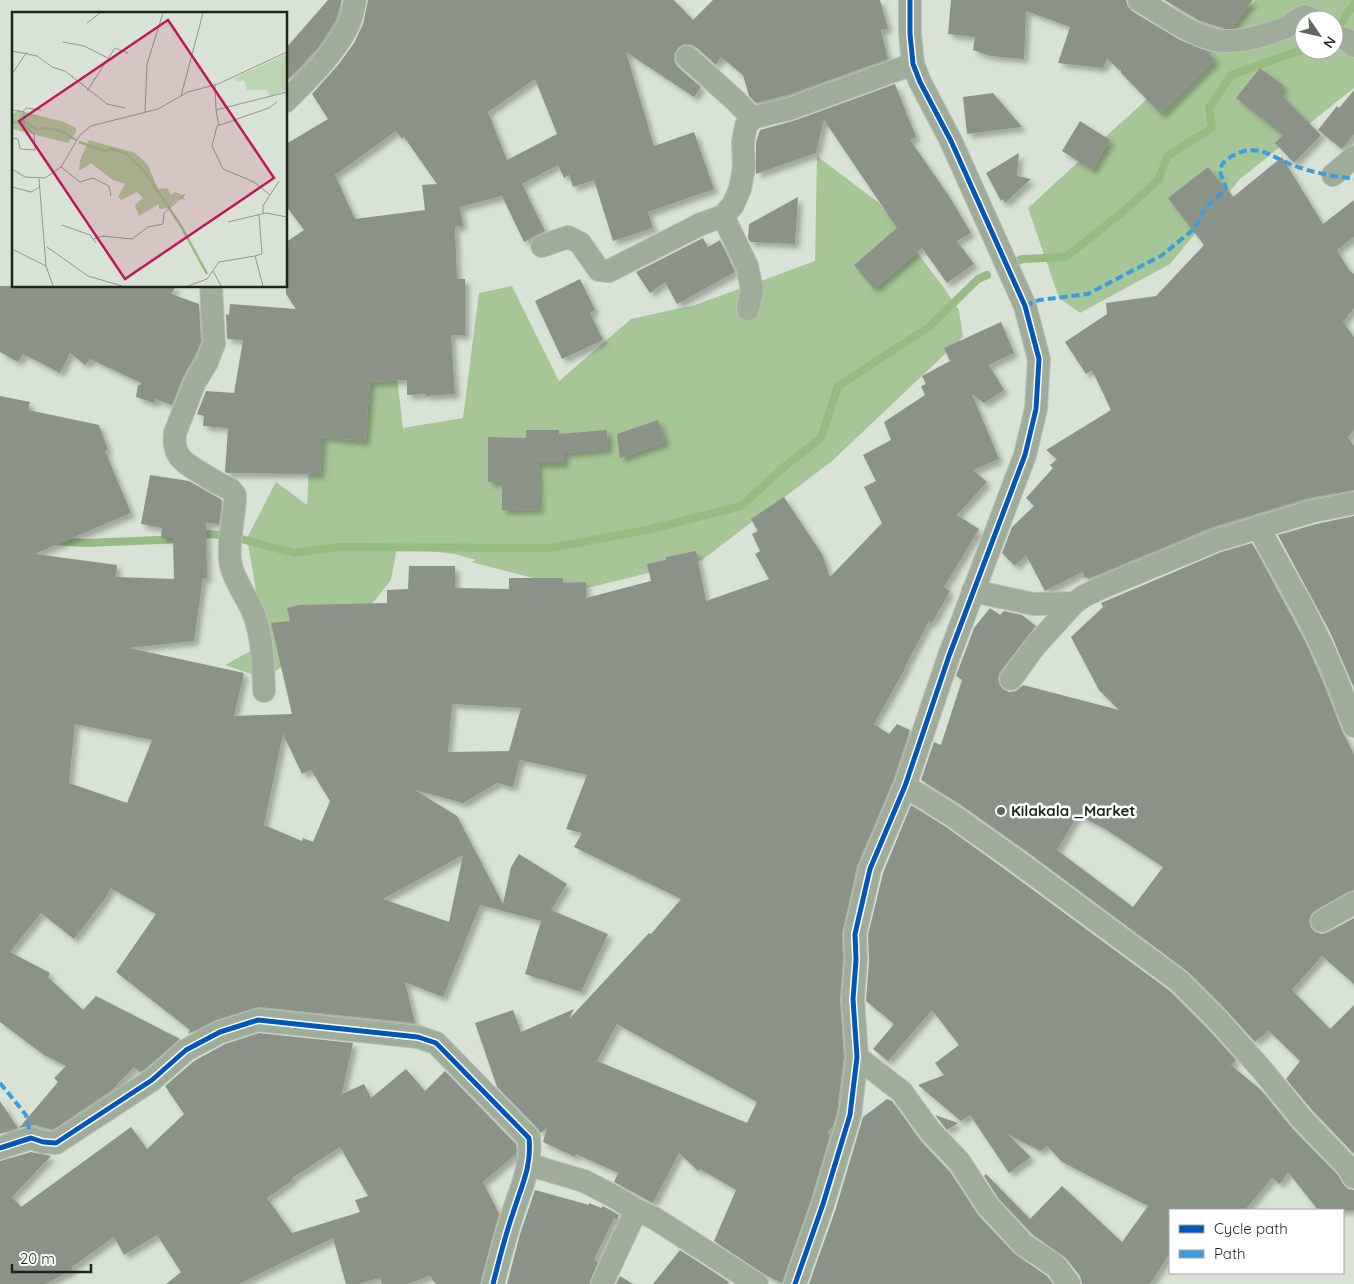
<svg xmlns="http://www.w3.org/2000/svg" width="1354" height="1284" font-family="Quicksand,sans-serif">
<defs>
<filter id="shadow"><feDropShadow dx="4.5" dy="4.5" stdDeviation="2.5" flood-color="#0004"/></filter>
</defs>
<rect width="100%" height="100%" fill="#d9e3d5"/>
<g fill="#a6c697" fill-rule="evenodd">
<path d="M1255,0H1354V88L1240,179L1170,264L1080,313L1059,298L1028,208ZM1304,20H1334V50H1304Z"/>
<path d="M817,156L879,203L942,285L959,310L963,337L832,461L702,560L579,590L471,562L476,560L455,554L397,548L391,580L367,610L316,642L265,679L225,665L265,643L247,538L276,482L307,505L316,335L394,352L403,428L463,418L479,293L512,286L559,381L631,319L695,305L815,261Z"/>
</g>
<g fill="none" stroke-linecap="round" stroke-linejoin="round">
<g stroke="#96bc84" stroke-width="8">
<path d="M1334,33L1354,4"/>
<path d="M1009,265L1022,259L1066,257L1124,211L1159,179L1167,156L1212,128L1209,108L1231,75L1304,49"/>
<path d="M197,536L209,534L230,536L294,553L339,547L550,548L651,529L741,506L784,467L821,438L838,386L929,327L978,279L987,275"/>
<path d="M55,541L86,543L183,539"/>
</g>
</g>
<g fill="#8b9389" fill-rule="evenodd" filter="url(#shadow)">
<path d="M328,0H342L336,20L318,48L286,82V48Z"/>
<path d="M368,0H674L693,20L713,0H880L888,29L881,30L888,59L788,95L756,103L749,96L743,75L721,57L716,65L696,47L690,44H683L678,48L674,54V61L678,67L701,87L694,97L626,52L654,146L694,132L714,189L648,212L653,228L613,241L594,180L573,187L569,175L564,178L558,165L522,184L545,231L524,242L502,196L460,207L463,226L455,227L457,279H465V335H451L455,394L426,396V394L407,395V380L370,382L365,441L322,437L320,474L227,473L225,472L228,428L203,426L204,416L197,414L206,391L234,393L243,340L227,339L226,314L229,315L230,304L296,309L286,294V242L304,230L286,206V144L328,119L312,94L338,65L354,43L363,24ZM535,79L557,134L507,160L488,112ZM396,131L402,139L404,137L437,184L422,185L425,210L355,219L335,175Z"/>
<path d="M951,0H1126L1128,7L1132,11L1180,40L1212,53L1210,56L1215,60L1161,114L1121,73V70H1119L1107,58L1103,68L1058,63L1070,27L1026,11L1024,59L990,56L973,50L975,37L948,34Z"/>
<path d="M1164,0H1253L1232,28H1223L1200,21Z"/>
<path d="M1260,68L1284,86L1279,93L1321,135L1294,163L1275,143L1283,135L1236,98Z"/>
<path d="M895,84L916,137L910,140L949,196L971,233L957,241L974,264L947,283L922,248L874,289L854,265L897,228L824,120L816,153L756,174V142L760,130L796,120Z"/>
<path d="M1354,90V134L1342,149L1318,130L1337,106L1339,108Z"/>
<path d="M993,93L1022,127L967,134L963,97Z"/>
<path d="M1080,121L1110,140L1092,170L1062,151Z"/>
<path d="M1019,153L1017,176L1031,179L1005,203L1003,199L1001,201L986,173Z"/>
<path d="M1282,157L1323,224L1354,200V237L1337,250L1349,270L1354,274V308L1343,322L1354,337V430L1348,437L1354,446V490L1309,498L1213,527L1088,579L1087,577L1085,578L1082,572L1045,591L1026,555L1015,566L1002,553L1012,527L1034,506L1026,498L1053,468L1050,465L1057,459L1046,450L1111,410L1092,370L1086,374L1065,342L1107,314L1106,303L1156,296L1204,245L1168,198L1208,167L1227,192L1229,191L1233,197Z"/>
<path d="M798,197L795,244L750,242L748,238L749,224Z"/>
<path d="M703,238L708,247L720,240L735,272L677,304L665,282L650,293L636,272Z"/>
<path d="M580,279L595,310L590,313L603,340L562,359L535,301Z"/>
<path d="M0,286H176L171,294L199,304L201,342L195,356L183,377L172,405L156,399L154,403L136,397L138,385H141V383L90,359L85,365L70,353L60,373L23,354L18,362L0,352Z"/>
<path d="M1001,322L1014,353L989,365L1004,390L984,403L972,394L999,459L973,470L987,482L957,515L979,529L944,587L950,591L932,623L929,621L905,667H906L874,724L889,734L897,724L910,730L893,781L857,866L842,934L843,960L840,1000L844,1057L837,1112L833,1126L828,1132L830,1135L811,1200L782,1283L767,1276L714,1241L736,1190L700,1169L698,1171L679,1153L653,1203L614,1182L618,1173L576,1154L575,1157L543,1142L547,1128L540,1133L538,1129L497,1087L475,1023L513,1010L521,1032L574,1009L569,1019L649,933L651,934L681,899L574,847L582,833L566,829L587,775L520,760L513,787L497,783L463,803L415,790L457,816L503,904L511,867L519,854L567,884L551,910L608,934L581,992L525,974L541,921L480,905L443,997L405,982L415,1023L259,1007L216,1020L188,1034L190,1030L116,972L156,914L111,888L104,900L74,939L41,913L10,952L50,973L48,977L83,1010L96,996L180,1039L144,1070L140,1072L134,1067L112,1090L53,1130L35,1125L19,1128L58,1082L54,1078L66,1066L44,1055L0,1022V396L30,402L28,410L99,425L108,450L105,451L131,513L35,554L117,565L116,577L174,579L173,538H161L162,528L141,524L150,475L189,481L222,500L219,524L206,523L207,578H203L194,641L129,648L244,673L234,716L292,714L271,623L290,621L287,608L299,605L387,603V590L408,589L409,566H455V588L509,589V578H563V583L586,582V598L651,581L647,564L666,560V557L696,551L706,601L769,579L755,554L760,551L752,534L758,531L751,519L784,497L822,554L830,577L882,523L864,487L876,481L863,455L891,440L884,422L925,395L921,386L926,384L922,376L950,361L944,348ZM452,704L521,708L509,751L448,752ZM75,724L152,740L127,803L69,783ZM283,734L302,774L311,770L330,801L313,842L303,838L302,841L264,825ZM463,855L449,922L383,899ZM617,1024L757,1102L747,1123L597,1061Z"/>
<path d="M658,420L665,442L620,458L617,434Z"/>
<path d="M526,430H559V434L607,430L608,449L564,453V463H538L539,509L502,510V482H488V437L526,438Z"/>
<path d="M1354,516V688L1330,632L1278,535L1316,524Z"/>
<path d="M1252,543L1306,643L1325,687L1342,731L1354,754V890L1348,892L1316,910L1311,915L1309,921L1311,928L1315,932L1322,934L1328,932L1354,918V984L1322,956L1292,990L1330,1029L1354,1005V1154L1312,1110L1286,1079L1300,1061L1268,1030L1262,1037L1261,1036L1255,1042L1226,1010L1187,971L1026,851L961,805L921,780L934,742L941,745L962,680L956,676L974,628L990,608L1000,615L1004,611L1022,615L1036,626L1000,672L998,677L999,684L1003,689L1009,692L1016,691L1023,685L1119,710L1099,690L1071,637L1103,607L1101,603L1221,552ZM1078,815L1105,829L1163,867L1133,907L1057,850Z"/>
<path d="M911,805L946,827L1010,873L1170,991L1207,1028L1236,1060L1231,1065L1261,1090L1292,1128L1337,1174L1343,1184L1348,1189L1354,1190V1210H1318L1288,1172L1280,1184L1272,1178L1245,1210H1170V1253L1150,1284H1082L1080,1276L1066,1258L1033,1235L998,1198L984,1176L986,1174L1030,1219L1062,1186L1122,1242L1148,1206L1062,1162L1047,1146L1040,1151L1007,1134L1031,1157L1009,1173L970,1115L961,1121L918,1085L944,1075L935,1063L959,1045L932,1010L888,1061L873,1049L894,1024L866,1001L869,961L868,935L883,873Z"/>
<path d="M259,1033L353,1043L342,1094L364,1084L371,1098L406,1069L425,1091L445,1071L516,1144V1154L483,1182L499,1214L480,1284H436L430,1276L407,1284H382L380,1278L358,1284H346L333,1238L239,1284H166L181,1272L157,1235L124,1255L114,1237L72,1267L73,1269L46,1284H0V1161L31,1152L51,1156L12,1197L21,1207L131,1127L147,1149L184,1114L165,1086L194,1061L225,1044ZM340,1147L368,1196L355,1200L360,1212L292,1233L267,1198L293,1180L292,1178Z"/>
<path d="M887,1099L892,1101L920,1140L950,1172L978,1215L1015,1254L1047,1276L1053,1284H809L836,1208L863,1117Z"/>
<path d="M0,1101L18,1128L0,1134Z"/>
<path d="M935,1115L958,1123L947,1130Z"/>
<path d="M535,1190L589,1205V1203L601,1208L603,1206L619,1215L617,1220L614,1218L594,1260L598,1262L589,1284H507L520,1234Z"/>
<path d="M680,1250L729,1282L727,1284H653Z"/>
<path d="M620,1276L633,1284H616Z"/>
</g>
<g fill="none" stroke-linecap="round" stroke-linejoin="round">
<defs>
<g id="street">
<path d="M1139,0C1163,14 1188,34 1215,40C1234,44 1266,36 1284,28C1291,25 1297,20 1304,16L1314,20"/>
<path d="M1334,36L1348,40L1354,46"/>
<path d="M687,57L737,102L752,118"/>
<path d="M286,101C308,79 334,54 348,26C352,18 353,9 355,0"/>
<path d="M1333,175L1354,157"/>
<path d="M723,216L747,266L752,289L748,309"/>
<path d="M542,246L568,237L580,243L599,270L609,271L701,224L723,216L733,205L740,189L744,168L743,142L746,126L752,118L792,108L913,64"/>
<path d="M211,286L214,344L207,362L195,382L175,433C172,456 184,463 201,473C211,479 220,485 230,489L235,495C235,516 228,537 230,559C231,578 248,597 254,615C263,639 263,665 264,691"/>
<path d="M1258,527C1285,576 1314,624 1335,676C1342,692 1347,709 1354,726"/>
<path d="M973,591L1033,604L1074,603"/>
<path d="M1011,679L1035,646L1074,603L1084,596L1103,587L1217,540L1313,511L1354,503"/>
<path d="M905,786L953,816L1018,862L1179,981L1217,1019L1263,1071L1302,1119L1347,1166L1354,1177"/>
<path d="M1322,921L1354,903"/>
<path d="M857,1057L902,1092L931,1132L959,1161L988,1206L1024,1245L1056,1266L1069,1284"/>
<path d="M0,1148L31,1138L43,1142L56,1143L152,1080L186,1050L220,1032L258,1020L418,1037L436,1043L529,1138C532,1167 521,1187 513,1213C505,1236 499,1260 493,1284"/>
<path d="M530,1165L584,1181L613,1196L636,1210C625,1235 613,1259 602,1284"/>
<path d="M636,1210L654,1218L757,1284"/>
<path d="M795,1284L823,1204L850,1115L857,1057L853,999L856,960L855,934L870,869L905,786L949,656L1025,455L1036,409L1039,359L1025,306L951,141L920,82L913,64L910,34V0"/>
</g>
</defs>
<use href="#street" stroke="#b8c0b4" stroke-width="24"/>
<use href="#street" stroke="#a0ac9a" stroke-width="22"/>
<g stroke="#3c9cdf" stroke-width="4" stroke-dasharray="8 4" stroke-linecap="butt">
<path d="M1025,306L1039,300L1088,294L1147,263L1161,256L1194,229L1206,207L1226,189C1225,181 1218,174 1221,167C1222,162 1228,159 1232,156C1261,140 1274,161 1301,168C1318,174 1336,176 1354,179"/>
<path d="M0,1083L26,1115L31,1138"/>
</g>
<defs>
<g id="cycleway">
<path d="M0,1148L31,1138L43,1142L56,1143L152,1080L186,1050L220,1032L258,1020L418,1037L436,1043L529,1138C532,1167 521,1187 513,1213C505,1236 499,1260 493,1284"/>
<path d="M795,1284L823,1204L850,1115L857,1057L853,999L856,960L855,934L870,869L905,786L949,656L1025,455L1036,409L1039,359L1025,306L951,141L920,82L913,64L910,34V0"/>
</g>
</defs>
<use href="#cycleway" stroke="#fff" stroke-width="8"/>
<use href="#cycleway" stroke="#0057b8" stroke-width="5"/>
</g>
<circle fill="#5f675c" stroke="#fff" stroke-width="2" cx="1001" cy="811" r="5"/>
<g text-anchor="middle" stroke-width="5" stroke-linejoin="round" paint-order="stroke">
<g font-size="15" font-weight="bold" fill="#1e241b" stroke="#fff" text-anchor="start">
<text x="1011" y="816">Kilakala _Market</text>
</g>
</g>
<g transform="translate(12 12)">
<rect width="275" height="275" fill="#d9e3d5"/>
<path d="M275,42V77L258,85L255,78H235L232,68L226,70L222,66Z" fill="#bcd6b1"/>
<path d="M6,98L52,110L64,116V120L56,131L0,117V103ZM77,128L123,141L136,153L146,177L155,176L159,183L163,180L171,183L173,188L167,186L156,196L147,197V192L127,204L123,193L131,186L125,180L109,188L106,185L113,172L101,168L79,151L67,159L68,148Z" fill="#a6c697"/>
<path fill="none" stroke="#96bc84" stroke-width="2.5" d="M0,111L12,109L25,118L33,116L49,119L64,128M67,130L92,139L99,137L114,141L133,160L169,214L195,262"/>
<path fill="none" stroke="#8e978b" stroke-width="1" d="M75,11L88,1M51,30L72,34L96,46M0,39L25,44L40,55L53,59L95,92L113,96M0,62L15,40M203,73L204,98M75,79L103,36L116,41M169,84L191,1M0,98L12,100V113L22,122L23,138L8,137L6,127L0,126M11,99L15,96L29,98M133,100L135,52L151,1M207,114L204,98L275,80M49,155L68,170L81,166L97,174L99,184M0,157L13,165L33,166L49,155L68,123L79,114L146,97L176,80L206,72L275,40M27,167L34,254L41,274M0,175L19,180L28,175M258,183L242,170L211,157L200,134L205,114L257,96L265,90M251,201V194L267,169M247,203L250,242L243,244L251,274M216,210L254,201L275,205M50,213L78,223L84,231M82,227L90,224L120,227L136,215L151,212L152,201L173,182M35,235L76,264L110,274M0,237L34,254M201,259L209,274M176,274L195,267L207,250L243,244"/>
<path fill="#c2185b" fill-opacity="0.15" stroke="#c2185b" stroke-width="2.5" d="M156,8L262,166L113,267L7,109Z"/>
<rect width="275" height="275" fill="none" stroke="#1e241b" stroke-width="2.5"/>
</g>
<rect x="1169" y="1209" width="175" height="65" fill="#ffffff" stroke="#a5a7a4"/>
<rect x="1179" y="1225" width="25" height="8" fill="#0057b8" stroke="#a5a7a4"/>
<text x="1214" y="1234" font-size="15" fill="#1e241b">Cycle path</text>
<rect x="1179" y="1250" width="25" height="8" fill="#3c9cdf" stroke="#a5a7a4"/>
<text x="1214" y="1259" font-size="15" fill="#1e241b">Path</text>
<g transform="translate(1319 35) rotate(124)"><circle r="24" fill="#ffffff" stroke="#a5a7a4"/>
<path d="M0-4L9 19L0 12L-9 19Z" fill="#5f675c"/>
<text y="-8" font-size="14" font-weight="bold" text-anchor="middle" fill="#1e241b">N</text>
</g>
<path d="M12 1264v8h79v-8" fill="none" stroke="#1e241b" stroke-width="2.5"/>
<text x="20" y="1264" font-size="15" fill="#1e241b" stroke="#ffffff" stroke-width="4" paint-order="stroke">20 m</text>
</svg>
